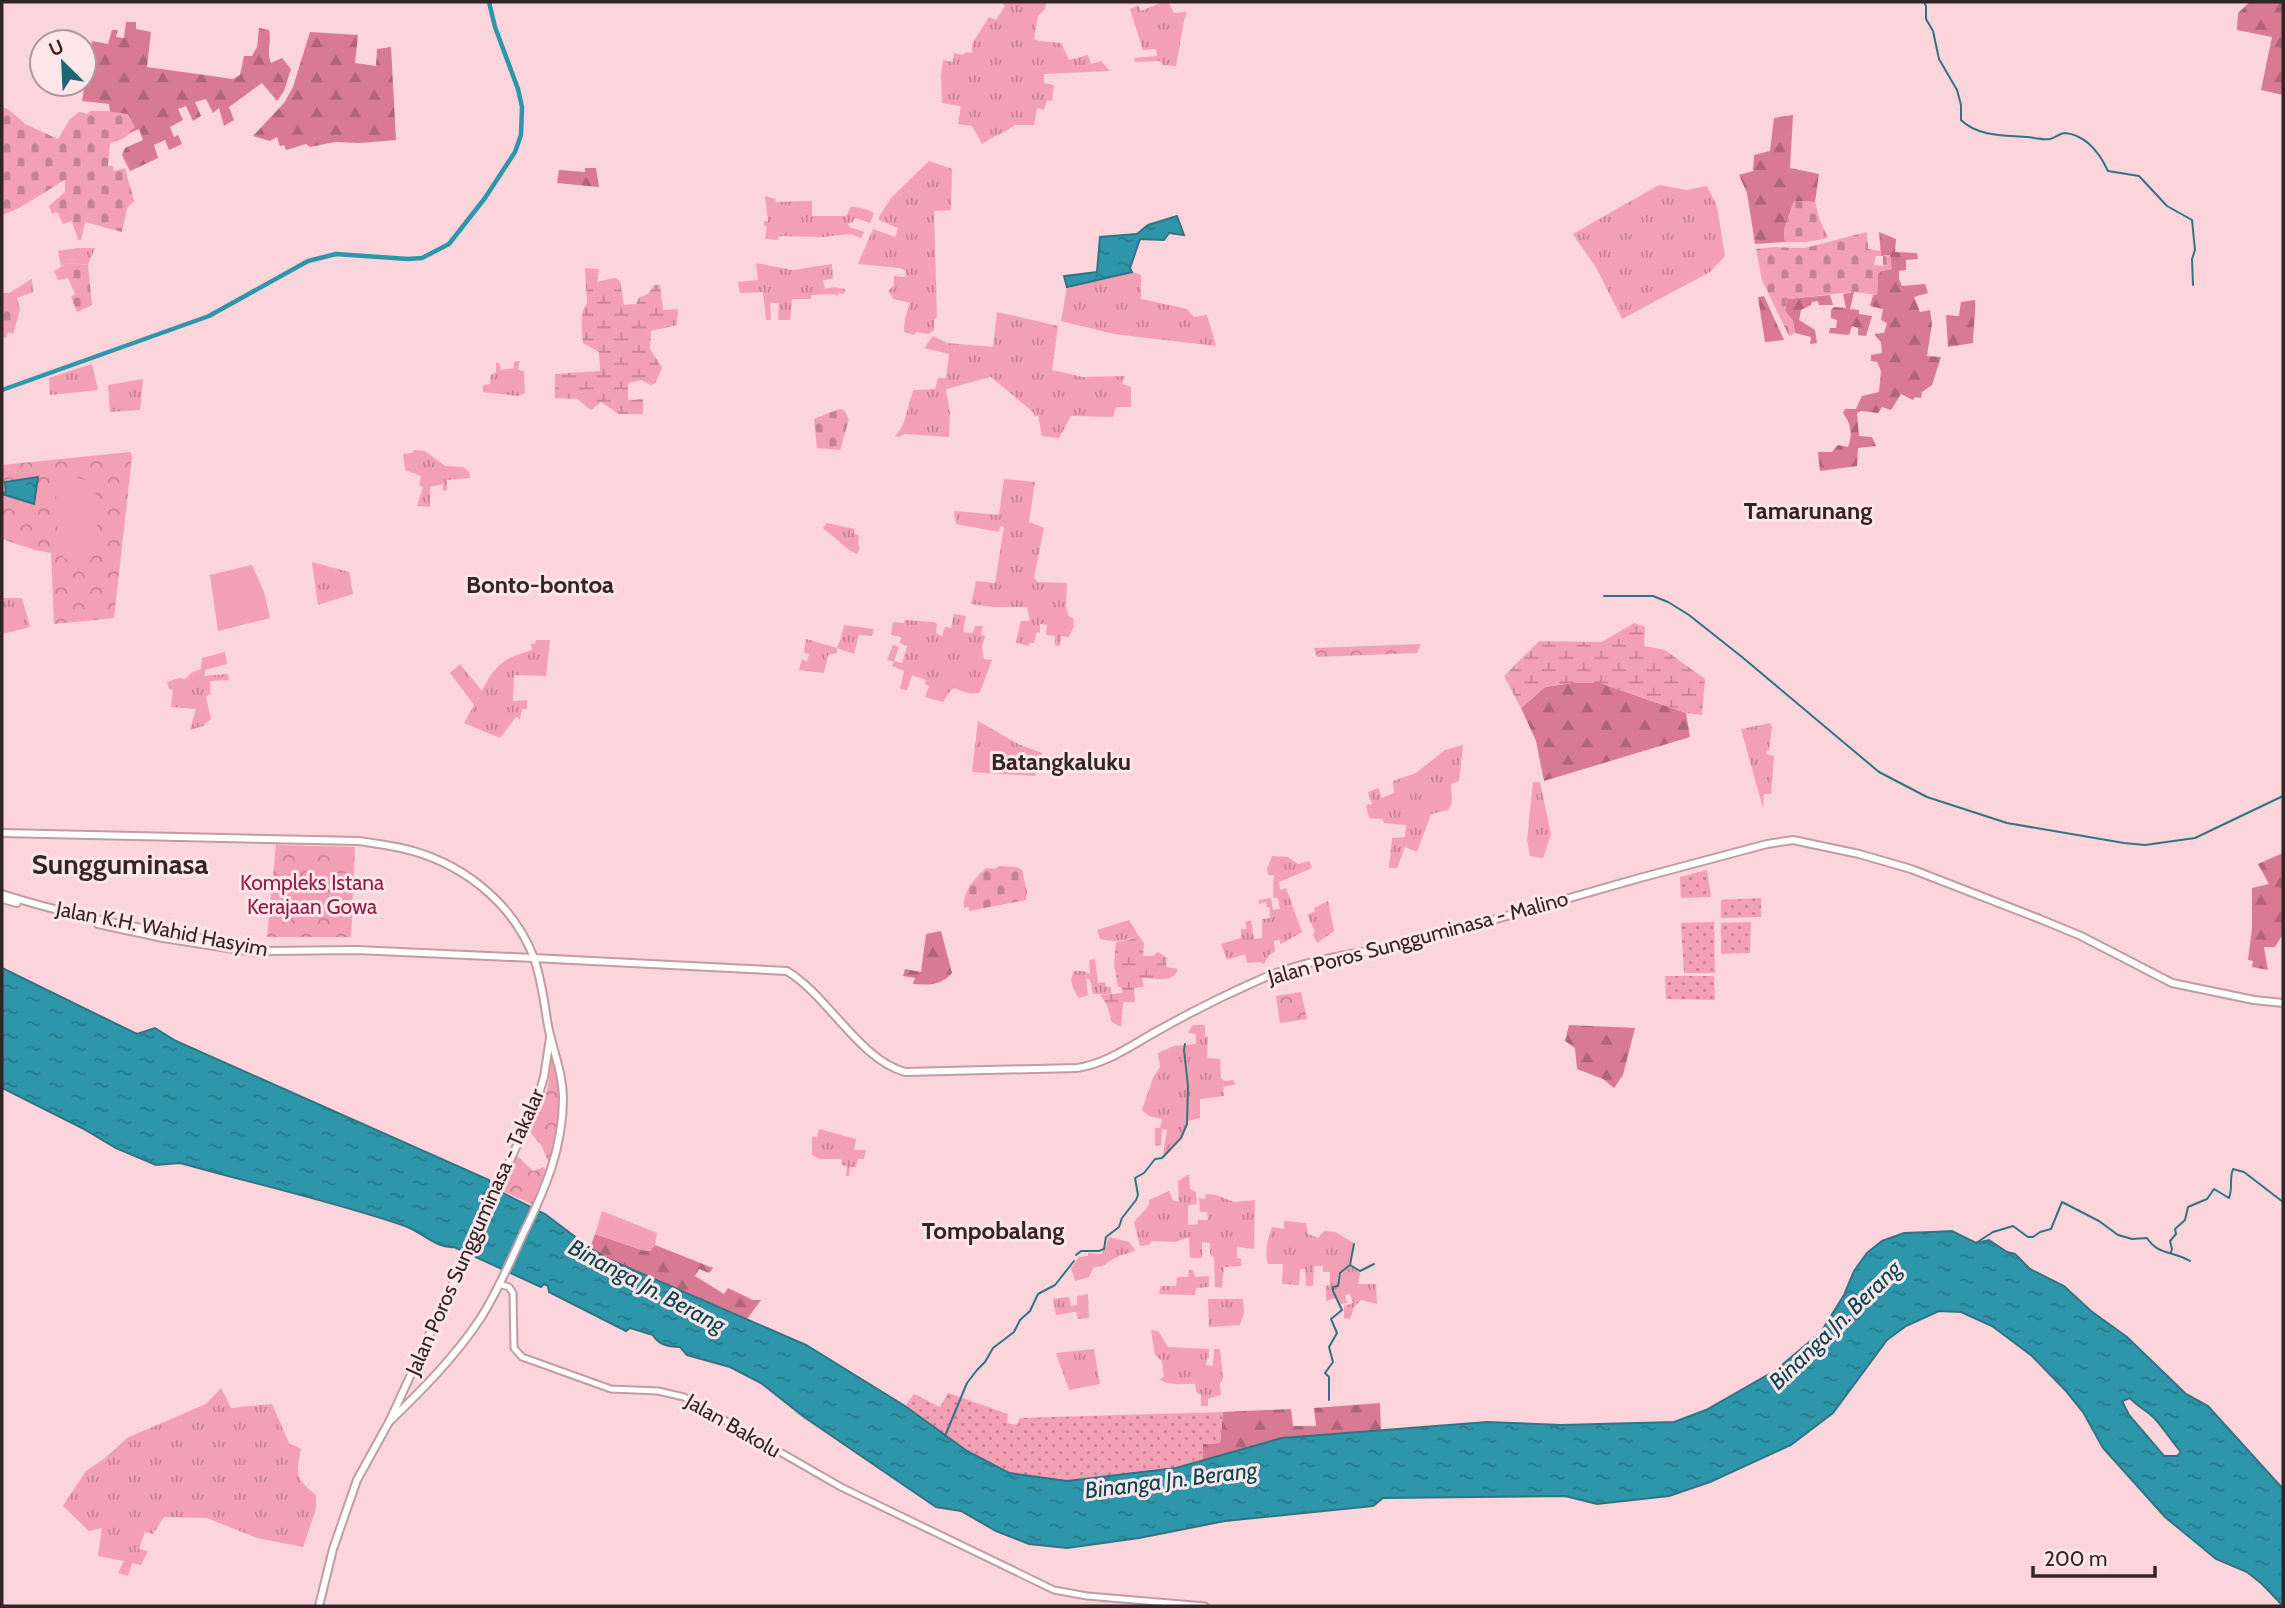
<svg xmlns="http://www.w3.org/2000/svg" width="2285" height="1608" font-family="Cabin,sans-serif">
<defs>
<pattern id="grass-tufts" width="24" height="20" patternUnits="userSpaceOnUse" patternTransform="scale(1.75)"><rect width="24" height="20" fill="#f4a0b4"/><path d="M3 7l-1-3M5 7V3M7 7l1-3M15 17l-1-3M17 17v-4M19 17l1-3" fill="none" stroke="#c68292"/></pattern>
<pattern id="forest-firs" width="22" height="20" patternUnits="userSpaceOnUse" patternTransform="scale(1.75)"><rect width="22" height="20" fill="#d87a92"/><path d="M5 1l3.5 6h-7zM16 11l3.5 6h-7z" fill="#b06477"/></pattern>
<pattern id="wetland-marsh" width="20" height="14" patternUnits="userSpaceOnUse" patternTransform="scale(1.75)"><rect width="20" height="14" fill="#f4a0b4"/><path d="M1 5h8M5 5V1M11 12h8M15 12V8" fill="none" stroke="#c68292"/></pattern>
<pattern id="cemetery-stones" width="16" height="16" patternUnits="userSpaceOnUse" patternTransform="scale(1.75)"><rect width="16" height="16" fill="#f4a0b4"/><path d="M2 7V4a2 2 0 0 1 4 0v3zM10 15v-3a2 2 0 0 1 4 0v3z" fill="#c68292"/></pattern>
<pattern id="park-crowns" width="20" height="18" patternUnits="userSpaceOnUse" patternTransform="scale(1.75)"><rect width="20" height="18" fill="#f4a0b4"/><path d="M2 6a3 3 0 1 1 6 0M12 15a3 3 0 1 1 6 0" fill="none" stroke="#c68292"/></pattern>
<pattern id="garden-dots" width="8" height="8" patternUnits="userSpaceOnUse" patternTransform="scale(1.75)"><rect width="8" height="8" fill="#f4a0b4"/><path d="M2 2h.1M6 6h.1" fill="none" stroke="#c68292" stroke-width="1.8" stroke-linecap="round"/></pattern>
<pattern id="water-ripples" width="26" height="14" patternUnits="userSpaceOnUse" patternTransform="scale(1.75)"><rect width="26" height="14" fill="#2e96aa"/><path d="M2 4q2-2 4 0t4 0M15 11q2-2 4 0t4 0" fill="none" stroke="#287a8a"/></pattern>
</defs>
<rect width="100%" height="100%" fill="#fbd4dc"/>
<g fill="url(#grass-tufts)">
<path d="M1002,2H1046L1045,9L1038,16L1034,39L1039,41L1061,43L1069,60L1088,55L1091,64L1101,61L1110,71L1044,74V83L1054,85L1052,101L1047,100L1044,110L1037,108L1034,125H1015C1005,133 993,136 982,144L972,126L958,124L961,106L942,103L941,76L943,60L953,62L954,53L963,55L966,52L972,53V44L989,17L996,20L1005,6Z"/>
<path d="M1163,2H1168L1174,13L1187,12L1184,21L1176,66L1163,65L1160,61L1135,62L1134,58L1157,56L1156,49L1143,50L1130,9L1138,5L1141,11Z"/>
<path d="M929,161L952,169L951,210L934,211L937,317L934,320V330L929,334L916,332L914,335L904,332L905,318L910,303L894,299L888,291L894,285V276L905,277L906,271L900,268L858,264L873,229L895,237L898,228L879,220V217L891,198Z"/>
<path d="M1659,185L1687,190L1707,186L1717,206L1725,256L1710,272L1622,319L1597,269L1573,234Z"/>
<path d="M765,196L775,199L776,202L812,201V216H846L851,207C860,207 866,209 874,213L870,223L855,218L852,223H848L849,227L864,232L861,238L851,234L822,237L779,236L778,240L765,239L767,226H764V222L768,221Z"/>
<path d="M77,248H95L88,265L67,263L61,266L58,251Z"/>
<path d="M756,263L793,270L832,264L833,279L823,280L825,289L834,287L845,289L844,294L839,293L837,296L834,294L811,295V299H792L790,320H778L779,303H770L771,320H766L763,292L740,293L738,282L758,280Z"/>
<path d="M1132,272L1141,275V299L1187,309L1194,317L1207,315L1216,346L1114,334L1061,321L1067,287Z"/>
<path d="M997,312L1058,326L1052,370L1083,377L1125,376L1122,384L1131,387V407H1116L1113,417L1071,416L1059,438L1042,436L1038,415L1034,417V413L991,377L946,389L950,413L949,437L905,434L899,437L895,436C908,424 906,405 914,390L935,389L938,378H946L949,354L924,348L933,336L947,343L993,347Z"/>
<path d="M520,361L518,370L524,371L525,393L518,396L483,392V385L490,384L491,375L496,372V363L499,362L501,370L514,368V362Z"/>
<path d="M92,364L98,390L50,395L49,378Z"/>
<path d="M143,379L140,410L110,412L108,385Z"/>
<path d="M414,450L425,451L445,466L463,467L469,472L470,478L447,480V490L443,491V484L430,487V507L417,506L423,487L419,485L421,476L405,470L403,454L412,453Z"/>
<path d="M1004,479L1035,482L1029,522L1044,528L1034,578L1038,582L1067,583L1066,607L1069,617L1073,618L1074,626L1069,637L1061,636L1060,646L1055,645V636L1046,635L1047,625L1040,624V633L1037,632L1034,643H1029V646L1016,643L1021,621H1030L1027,607H994L971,604L976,581L995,583L1004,527L1000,526L999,532L956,524L954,511L999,515Z"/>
<path d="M827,523L855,529L854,534L859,535L858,545L860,547L857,554L849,550L823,528Z"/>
<path d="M312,562L349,572L353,594L318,605Z"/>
<path d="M2,598H22L30,627L2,634Z"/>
<path d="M954,614L966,616L963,632L973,633L975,626H983L981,634L985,636L982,647L984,659L992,660L980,692C971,696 963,691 954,688L951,690L943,702L925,697L929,686L925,684L926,680L912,675L907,690L900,689L904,671L892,666L894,662L887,660L893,645L899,647L894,661L902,663L907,646L900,643L901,637L891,635L893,622L904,623L905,620L934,622L937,624L936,633L942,636L945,627L951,628Z"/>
<path d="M844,625L874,629L872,636L859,635L854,654L837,648V653L828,655L824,673L799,670L802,659L807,662L809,654L804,653L806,639L837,648L841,638Z"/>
<path d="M536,640H550L546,676L514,675L513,701L527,700V709H522L520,719L516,717L500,738L464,723L474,705L450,673L460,664L482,691C496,664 502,659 532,650L531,644H535Z"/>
<path d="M225,652L227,664L205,670L204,676L228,674L229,680L210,681V694L206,697L211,719L203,726L190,730L196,709L171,707L173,690L169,689L167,682L179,678L185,679L191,673L201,669L202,658Z"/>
<path d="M978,721L1018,744L1042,753L1035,776L972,772Z"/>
<path d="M1770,723L1772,727L1769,751L1767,750L1766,754L1774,756L1771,794H1764L1763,808L1741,729Z"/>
<path d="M1463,745L1459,781L1451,784L1452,803L1448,810L1431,814L1417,852L1405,847L1397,868H1389L1392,838L1405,837L1406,825L1384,823L1382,819L1369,818L1366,805L1372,804L1368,792L1378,788L1382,798L1394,793L1393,781L1416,773L1445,750Z"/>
<path d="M1533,782H1540L1551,834L1543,858L1530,856L1527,840Z"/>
<path d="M1272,856L1288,857L1298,864L1309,861L1312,868L1279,882L1280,890L1286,888L1302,932L1281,944L1279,940L1274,941L1275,951L1269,955L1264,964L1261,962L1247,963L1245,954L1227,960L1221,944L1241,938V929H1247L1245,922L1251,920L1254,939L1262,938V919L1270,918V908L1267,907L1266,902L1259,904V900L1271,898L1273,910L1280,909L1278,898H1274L1273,896L1274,875H1268L1267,869Z"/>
<path d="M1328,901L1334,931L1317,943L1313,935L1315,931L1307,915L1315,911L1314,908Z"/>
<path d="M1129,920L1138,935C1124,942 1115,942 1100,939L1097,930Z"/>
<path d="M1095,959L1098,983L1105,982L1106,987H1111V994H1093L1090,980L1086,978L1088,995L1079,998C1073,989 1068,981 1074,971H1083L1090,974L1089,960Z"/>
<path d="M1193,1025H1205V1037L1208,1036L1207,1058L1220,1059L1221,1078L1225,1081L1233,1080L1236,1084L1223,1087L1224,1096L1200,1099V1118L1187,1121L1181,1137L1163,1156L1167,1130L1162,1129L1161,1145L1155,1146V1128H1160L1162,1119L1149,1116L1142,1110L1153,1078L1160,1067L1158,1053L1174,1046L1196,1044V1034L1188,1033Z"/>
<path d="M819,1129L856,1139L854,1150H866L864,1159H858L856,1167H850L849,1176H846L847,1166L841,1165L842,1160L839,1159H820L812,1155V1137H817Z"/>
<path d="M1189,1174L1190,1189L1196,1192L1197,1204L1188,1205V1225L1198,1224V1220H1208L1207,1212H1200L1199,1198L1205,1199L1206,1194L1216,1195L1234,1202L1255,1200L1254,1249L1237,1247V1258L1241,1259V1266L1224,1267L1222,1288L1215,1287L1214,1257L1210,1255V1243L1202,1242V1258H1190L1189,1237L1176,1242L1152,1241L1149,1245L1140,1246C1139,1240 1135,1228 1134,1222L1149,1205V1200L1169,1191L1173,1200L1179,1202L1178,1181Z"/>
<path d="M1284,1221L1306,1223L1308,1234L1318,1238L1324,1231L1335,1232L1354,1243L1350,1265L1339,1274L1337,1284L1342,1273L1351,1266L1360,1273L1358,1284H1376L1377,1304L1361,1300L1354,1307L1350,1319L1344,1318V1306L1353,1303L1350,1294L1345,1295L1347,1303L1341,1304L1336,1298L1326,1301V1286L1330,1285V1272H1323V1266H1314L1313,1286H1306L1305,1269H1300L1299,1285L1282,1284L1283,1264H1268C1264,1252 1268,1239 1272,1227L1284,1229Z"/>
<path d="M1109,1237L1129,1242L1135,1250C1129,1255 1124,1253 1117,1257C1106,1262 1108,1266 1094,1267L1089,1277L1075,1281L1071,1268L1079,1257L1088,1256V1253L1101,1254L1106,1247Z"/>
<path d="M1189,1270H1193L1195,1277L1209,1276V1287L1196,1288L1195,1295L1159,1294L1161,1286H1176L1177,1277H1188Z"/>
<path d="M1088,1294L1089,1318L1078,1319L1076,1312H1074L1056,1315L1053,1299L1069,1297L1071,1306L1077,1305V1296Z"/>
<path d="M1208,1299H1243L1244,1314L1240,1325L1209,1327Z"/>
<path d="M1151,1330L1158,1331L1168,1347L1209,1349V1358H1207L1206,1365L1213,1366L1214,1349H1220L1223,1378L1220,1384L1221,1395L1208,1399V1406H1201V1394H1197L1195,1384C1181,1383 1171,1387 1159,1379L1164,1377L1162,1361L1155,1355Z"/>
<path d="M1094,1349L1100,1384L1069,1390L1056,1353Z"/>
<path d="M221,1388L231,1408L272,1404L289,1443L301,1449C296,1475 295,1478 316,1495V1509L303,1547L257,1538L207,1518L164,1517L153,1534L145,1532L139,1549L148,1551L141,1565L132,1563L128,1576L118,1573L124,1561L98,1556L102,1528L89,1531L63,1506L86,1471L104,1459L127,1438L206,1404Z"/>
</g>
<g fill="url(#forest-firs)">
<path d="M2250,2H2283V95L2261,90L2272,37L2237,30L2238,13Z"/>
<path d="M126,22H136V29L151,32L147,67L233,79L240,75L244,56H252L257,47L259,28L269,30C272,42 266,52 271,63L282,58L291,69L284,91L277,101L262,83L229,107L234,120L224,126L219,108L213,113L206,99L195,102L201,116L193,121L186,106L178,109L183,120L170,127L174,137L178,135L182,144L169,150L165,140L154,145L158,158L130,171L122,155L125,148L143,140L139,129L130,133L134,126L110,112L109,104L82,101L92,41L108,44L112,30H118L116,37L124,38Z"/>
<path d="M310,32L358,35L355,63L376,66L377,49L391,47L396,140L360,143L335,142L310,147L306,144L286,150L284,145L280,146L277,137L270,141L253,136L284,103L293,87Z"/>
<path d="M1793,115L1790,168L1819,174L1815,202L1794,201L1784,230L1785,242L1755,244L1747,193L1739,175L1753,171L1754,155L1770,151L1774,118Z"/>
<path d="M585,168H596L599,187L557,183L559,170L585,172Z"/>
<path d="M1879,232L1896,239L1895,252L1917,253L1918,259L1906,260V270L1899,271V279L1902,286L1925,284L1928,293L1914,297L1920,312L1930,310L1932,324L1927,356L1941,357L1932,385L1922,392L1921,398L1915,397L1913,400L1901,394L1891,410L1882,407L1878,413L1861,411L1857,413L1859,436L1872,437L1876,446L1858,448L1857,466L1820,471L1818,452H1832L1838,445L1848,447C1853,435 1851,423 1843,413L1845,409H1856L1862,396L1879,392L1881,371L1877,362L1871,361V355L1882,353L1881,342L1874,334L1884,333L1887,323L1881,320L1883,309L1870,306L1873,295H1877L1878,275L1881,271L1891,269L1890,255L1881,256Z"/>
<path d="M1854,292L1850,309L1859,310V314L1872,316L1866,336L1858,335V328L1852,326L1849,335L1829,333L1830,328H1836L1837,320L1831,318V310L1834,307L1846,308L1843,294Z"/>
<path d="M1830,295L1833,305H1819L1818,301L1812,302L1811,305L1801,310L1799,320L1815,330L1817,343L1810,344L1811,337L1795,333L1793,321L1785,311L1787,299Z"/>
<path d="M1764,296L1784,340L1765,342L1758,297Z"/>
<path d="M1975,300C1976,314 1973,328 1973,343L1948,347L1946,315L1959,316L1961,302Z"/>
<path d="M1572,683H1600L1686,713L1690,737L1544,781L1536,741L1521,708L1545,687Z"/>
<path d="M2283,853V934L2275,947H2264L2268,970L2252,967L2253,961L2248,960L2252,929V888L2269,884L2258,864Z"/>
<path d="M941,931L952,973C941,986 928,985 913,984L915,978L903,976L905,969L921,972L926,934Z"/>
<path d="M1569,1025L1635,1028L1623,1075L1614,1088L1603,1079L1577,1069L1575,1048L1565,1041Z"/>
<path d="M595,1234L642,1250L650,1251L655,1245L713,1268L709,1273L699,1269L695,1276L724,1294L728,1288L753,1300H761L747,1319L606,1258L590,1248Z"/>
<path d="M1380,1403L1381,1430L1282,1438L1203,1460V1444L1220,1443L1223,1412L1291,1409L1293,1426H1316L1314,1408Z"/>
</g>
<g fill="url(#wetland-marsh)">
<path d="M585,268L599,269L597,282L615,278L620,281L624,305L636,304L639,298L649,293L654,285H660L663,310L678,309L677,325L651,331L650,349L662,368L655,384L650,385L642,380L628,383V400L643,399V414H619L601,402L591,410L577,399L555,398V374L600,371L599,352L583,343C582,331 579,314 587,303Z"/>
<path d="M1634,623L1645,627L1644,646L1665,650L1705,679L1702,715L1686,713L1600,683H1572L1545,687L1521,708L1504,676L1539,641L1602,642Z"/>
<path d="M1138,935L1144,943L1143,956H1153L1158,952L1167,958L1166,967L1178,969C1173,984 1156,978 1142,978L1144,987L1134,988L1135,1002H1123L1121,1027L1112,1022L1107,1005L1100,995L1123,993L1121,987H1118L1114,964L1116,942L1129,940Z"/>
</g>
<g fill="url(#cemetery-stones)">
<path d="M2,107L8,109L25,124L58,139L70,119L79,112L88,114L90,111H106L128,114L135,127C129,136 121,141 110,143L108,166H113L114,171L125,168L134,201L127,208L122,232L85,222L81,240H78L72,221L63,224L57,212L52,214L49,206L65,192V180L19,208L2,215Z"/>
<path d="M1794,201L1815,202L1820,221L1828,238L1807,242H1785L1784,230Z"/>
<path d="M1867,232L1868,249L1880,251L1881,256H1876L1874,265L1883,266V255H1890L1892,269L1881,271L1878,275L1877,295L1854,292L1787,299L1785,311L1793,321L1795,333L1789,336L1762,280L1756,249L1774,247L1805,248Z"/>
<path d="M67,263L88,265L92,305L77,312L71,297L75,294L68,278L58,280L54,271Z"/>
<path d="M32,279L33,292L17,298L20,310L13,334L8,332L6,338L2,337V293H9Z"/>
<path d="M839,409L844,410L849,419L840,450L817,448L814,419Z"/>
<path d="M999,866L1017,867L1022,870L1027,892L1026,900L969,911V907L964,908C963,890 974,880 986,868L995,869Z"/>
</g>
<g fill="url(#park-crowns)">
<path d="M130,452L132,457L114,618L54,624L51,553L35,550L2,539V465Z"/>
<path d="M1421,644L1417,653L1317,657L1314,648Z"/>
<path d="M276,845L355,847L351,937H267Z"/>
<path d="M1301,992L1307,1019L1280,1023L1276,996Z"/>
<path d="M551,1058H554C564,1100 561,1122 549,1163L541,1145L529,1131C533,1120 541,1112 545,1100L543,1098L548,1088Z"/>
<path d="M516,1155L533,1171L544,1167L547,1175L534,1205L500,1190Z"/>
</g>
<g fill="url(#garden-dots)">
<path d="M1707,870L1711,897L1681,898L1680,877Z"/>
<path d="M1761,898V917L1721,918V900Z"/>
<path d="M1714,922L1715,973H1684L1681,923Z"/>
<path d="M1751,922L1750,953L1721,954V923Z"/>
<path d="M1665,976H1714L1715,1000L1666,999Z"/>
<path d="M948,1393L1008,1414L1007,1423L1017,1425L1020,1418L1223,1412L1220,1443L1203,1444V1460L1176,1468L1067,1481L1009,1473L967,1451L905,1406L914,1394L940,1407Z"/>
</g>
<g fill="#f4a0b4">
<path d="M76,477C81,479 88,480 92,484C98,492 96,508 97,517C97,533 100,571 73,562C64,560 61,555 58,547L56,492L61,484Z"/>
<path d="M252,565L264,592L270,618L218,631L210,575Z"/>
<path d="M602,1211L657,1233L655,1245L650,1251L642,1250L595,1234Z"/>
</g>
<g fill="url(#water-ripples)" stroke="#307483" stroke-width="2" fill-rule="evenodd">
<path d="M1177,216L1184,235L1169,233L1164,240L1140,239L1130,268L1132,272L1067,287L1064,276L1097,272L1100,237L1137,234L1148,225Z"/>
<path d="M38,477L34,504L2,494L6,492L5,482Z"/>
<path d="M2,968L137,1034L155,1028L176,1041L489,1180L493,1188L545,1214L590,1248L606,1258L806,1345L905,1406L967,1451L1009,1473L1067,1481L1176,1468L1282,1438L1487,1422L1562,1425L1674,1422L1706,1410L1776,1370L1821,1332L1844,1295L1854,1271L1867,1253L1882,1241L1904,1233L1932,1232L1952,1231L1976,1243L1989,1240L2007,1252L2015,1254L2030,1269L2064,1286L2091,1311L2127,1337L2186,1394L2208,1406L2283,1489V1606L2262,1584L2247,1572L2216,1559L2165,1517L2103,1448L2083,1412L2066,1391L2032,1356L1992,1326L1961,1312L1939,1311L1906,1326L1887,1340L1833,1413L1791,1445L1710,1482L1669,1496L1597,1504L1565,1496L1383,1498L1373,1506L1225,1521L1139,1538L1067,1548L1029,1544L996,1531L961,1511L936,1507L804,1417L761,1383L730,1367L687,1355L680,1347C670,1347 658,1345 653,1335L630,1328L626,1331L549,1292L548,1286L544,1284L541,1287L454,1247C437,1249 422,1232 405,1226C332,1201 255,1184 180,1163L156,1165L116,1148L82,1128L2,1088ZM2130,1398C2138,1407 2148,1411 2156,1420C2165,1430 2172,1442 2181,1452L2177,1456H2164L2129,1415L2122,1401Z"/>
</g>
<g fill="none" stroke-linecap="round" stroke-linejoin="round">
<g stroke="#307483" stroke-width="2">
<path d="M1924,2L1926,6V19L1933,31L1939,59L1957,90L1961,105V120C1978,137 2006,135 2028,137C2035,138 2044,140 2050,139C2055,138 2060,133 2065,133C2086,135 2100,154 2108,171L2139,176L2167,206L2192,220L2195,250L2192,259L2193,285"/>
<path d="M1604,596H1653L1668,602L1689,615L1742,657L1879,772L1927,797L2007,823L2124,843L2145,845L2195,838L2283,796"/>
<path d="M1976,1243L1993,1232L2013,1226L2028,1237H2033L2040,1232L2051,1229L2062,1202L2099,1221L2118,1235L2132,1239L2147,1238C2159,1256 2172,1250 2190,1261"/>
<path d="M2171,1252L2172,1249L2170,1241L2176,1234L2175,1229L2185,1220L2188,1207L2207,1199L2214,1189L2229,1198C2233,1188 2229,1179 2233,1169L2244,1172L2283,1202"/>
<path d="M1076,1255L1081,1251H1099L1104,1249L1106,1237L1119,1227L1122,1218L1136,1200L1138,1195L1135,1178L1144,1173L1155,1159L1162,1158L1181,1138L1187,1124L1188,1086L1184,1050L1185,1044"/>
<path d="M1350,1265L1360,1271L1374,1264"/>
<path d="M1329,1400V1377L1325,1373L1333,1362L1329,1347L1337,1333L1331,1319L1342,1310L1333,1291V1287L1338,1286L1340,1273L1350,1265L1354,1244"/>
<path d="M945,1436L967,1383L977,1370L985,1362L993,1348L1014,1332L1020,1320L1030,1311L1038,1294L1055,1285L1074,1261"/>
</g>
<path stroke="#2e96aa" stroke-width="4.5" d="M2,390L209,316L308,261L336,254L408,259L422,258L449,244L485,198L515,152L521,135L522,107L518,89L495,27L489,2"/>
<defs>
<path id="secondary" d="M499,1284L509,1287L513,1293L514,1348L522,1357L611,1389L658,1391L684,1397L841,1487L1054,1590L1087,1596L1205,1606"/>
<path id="primary" d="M533,958L787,971C828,996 859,1059 905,1072L1077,1068C1107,1064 1133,1044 1159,1030C1191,1012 1225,995 1259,980C1310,957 1365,953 1419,941L1636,879L1767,844L1793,840L1859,854L1911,869L2040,919L2081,936L2172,983L2254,1000L2283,1003"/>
<g id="trunk">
<path d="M2,833L359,841C373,843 387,845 401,848C460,861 512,901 534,958C541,978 544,1000 547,1020C551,1047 563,1071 563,1098C563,1148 545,1190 523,1234C510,1262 497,1293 480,1319C455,1357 421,1391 389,1422"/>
<path d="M2,894C86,921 173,934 260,948L268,951L357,950L533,958"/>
<path d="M2,899L17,903"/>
<path d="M98,924L163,938L259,953L267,952"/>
<path d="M319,1606L333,1549L357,1480L389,1422L536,1104L544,1077L550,1038"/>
</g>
</defs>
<use href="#secondary" stroke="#c19ca3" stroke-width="9"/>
<use href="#primary" stroke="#c19ca3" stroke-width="10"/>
<use href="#trunk" stroke="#c19ca3" stroke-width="10"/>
<use href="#secondary" stroke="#fff" stroke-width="5"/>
<use href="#primary" stroke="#fff" stroke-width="6"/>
<use href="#trunk" stroke="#fff" stroke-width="6"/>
</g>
<g text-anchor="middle" stroke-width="6" stroke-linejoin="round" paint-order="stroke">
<g font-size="21" fill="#8d1d46" stroke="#fee6ea">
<text x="312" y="890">Kompleks Istana<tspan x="312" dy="24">Kerajaan Gowa</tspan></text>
</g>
<g font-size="21" fill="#332427" stroke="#fee6ea">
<text transform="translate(162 929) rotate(11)" y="7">Jalan K.H. Wahid Hasyim</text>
<text transform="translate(1418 938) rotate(-15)" y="7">Jalan Poros Sungguminasa - Malino</text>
<text transform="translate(475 1232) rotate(-66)" y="7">Jalan Poros Sungguminasa - Takalar</text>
<text transform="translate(733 1426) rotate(30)" y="7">Jalan Bakolu</text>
</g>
<g font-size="23" font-style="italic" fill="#084651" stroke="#fee6ea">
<text transform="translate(647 1286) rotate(28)" y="8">Binanga Jn. Berang</text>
<text transform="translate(1835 1325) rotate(-44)" y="8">Binanga Jn. Berang</text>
<text transform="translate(1171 1480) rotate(-7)" y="8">Binanga Jn. Berang</text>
</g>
<g font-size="24" font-weight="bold" fill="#332427" stroke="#fee6ea">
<text x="1808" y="519">Tamarunang</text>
<text x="540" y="593">Bonto-bontoa</text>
<text x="1061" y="770">Batangkaluku</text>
<text x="993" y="1239">Tompobalang</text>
</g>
<g font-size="28" font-weight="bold" fill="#332427" stroke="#fee6ea">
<text x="120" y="874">Sungguminasa</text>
</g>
</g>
<rect width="2285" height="1608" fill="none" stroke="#332427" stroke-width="7"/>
<g transform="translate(63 63) rotate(336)"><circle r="33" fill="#fee6ea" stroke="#ad989c" stroke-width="2"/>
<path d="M0-5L12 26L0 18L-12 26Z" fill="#206776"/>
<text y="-10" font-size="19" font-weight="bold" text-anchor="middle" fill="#332427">U</text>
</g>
<path d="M2033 1566v10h122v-10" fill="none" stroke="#332427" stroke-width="3.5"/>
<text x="2044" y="1566" font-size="21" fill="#332427" stroke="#fee6ea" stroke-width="5" paint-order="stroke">200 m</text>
</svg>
